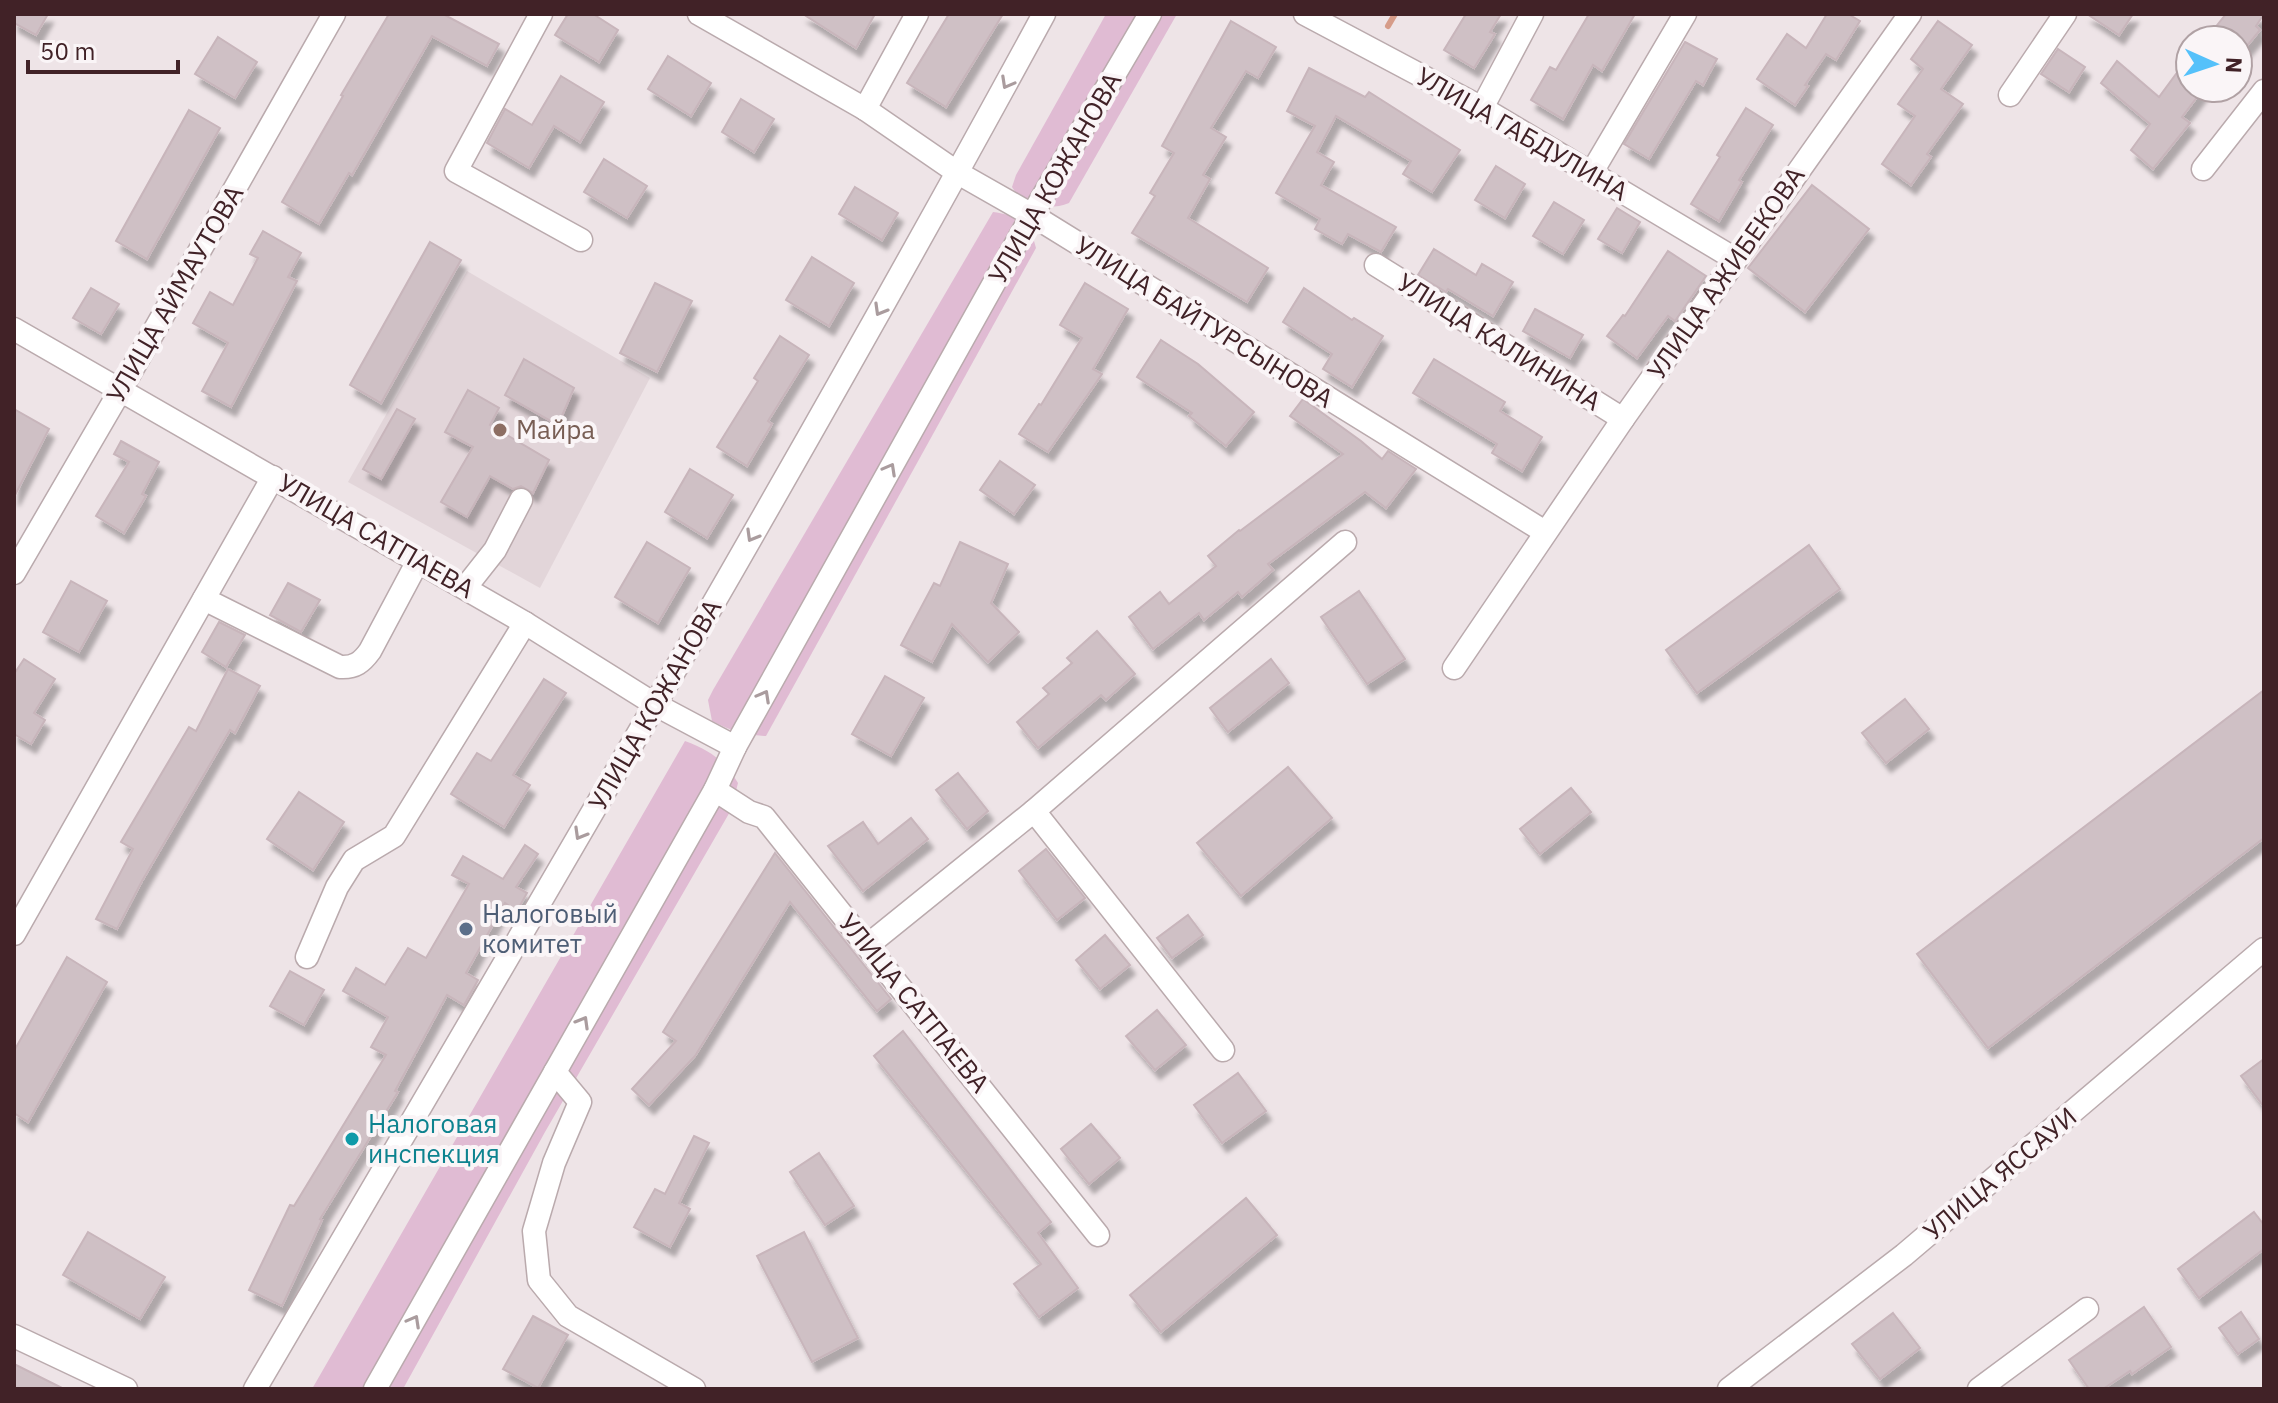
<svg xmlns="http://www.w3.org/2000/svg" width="2278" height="1403" font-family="'IBM Plex Sans',sans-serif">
<defs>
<filter id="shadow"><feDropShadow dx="5" dy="9" stdDeviation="2" flood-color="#0004"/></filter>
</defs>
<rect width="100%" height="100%" fill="#eee4e7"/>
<path fill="#e2d5d9" d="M467,271L650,378L540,588L348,482Z"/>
<g fill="#e0bbd3">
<path d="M1106,14H1177L1069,203C1049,211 1023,207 1012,187L1016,175Z"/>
<path d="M993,212C1019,216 1029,220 1036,248L766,736C745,735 731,731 712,721L708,700L713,690Z"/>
<path d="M685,741C710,750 725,761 738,783L731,810L545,1132L403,1389H312Z"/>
</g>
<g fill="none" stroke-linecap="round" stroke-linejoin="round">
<path stroke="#d69c89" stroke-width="6" d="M1388,26L1395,14"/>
</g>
<g fill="#cfc0c5" stroke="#c8b5bb" stroke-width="2" filter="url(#shadow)">
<path d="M14,14H48L36,35L14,23Z"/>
<path d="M389,14H443L499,44L487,66L432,36L352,175L349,173L319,224L282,202L343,96L341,95Z"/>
<path d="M568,14H593L618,30L599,62L555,35Z"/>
<path d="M803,14H875L856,48Z"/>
<path d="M949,14H1003L946,107L907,83Z"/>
<path d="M1466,14H1501L1490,32L1495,34L1474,68L1444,50Z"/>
<path d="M1589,14H1635L1602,71L1593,65L1563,119L1531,100L1550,67L1556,70Z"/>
<path d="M1827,14H1848L1860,21L1836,60L1826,54L1805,85L1808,86L1795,105L1757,79L1787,34L1806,48Z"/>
<path d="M2087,14H2133L2119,35Z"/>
<path d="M2226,14H2264L2256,26L2260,30L2238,57V40H2227L2214,29Z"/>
<path d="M1231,21L1276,47L1258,78L1246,71L1211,128L1226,137L1203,175L1210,179L1188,218L1268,268L1247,302L1132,233L1155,196L1150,193L1174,153L1162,146Z"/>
<path d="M1938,21L1972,45L1941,89L1963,104L1927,154L1931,157L1911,185L1882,164L1915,116L1898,104L1923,69L1911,59Z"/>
<path d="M218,37L257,62L235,98L195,74Z"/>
<path d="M1685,42L1717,59L1703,85L1696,81L1649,159L1624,144Z"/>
<path d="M2058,49L2085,67L2069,92L2041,74Z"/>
<path d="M2190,55V88H2204L2182,117L2190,123L2153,169L2131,150L2150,124L2101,83L2117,61L2159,97Z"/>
<path d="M668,56L711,83L691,116L648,89Z"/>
<path d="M1309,68L1365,97L1369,92L1460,150L1432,192L1403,174L1411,161L1336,116L1317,152L1334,162L1321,185L1396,227L1381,252L1348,234L1342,244L1315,229L1320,219L1276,193L1315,126L1287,111Z"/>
<path d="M561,76L604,102L580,142L554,126L529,168L487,143L505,109L532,125Z"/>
<path d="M741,99L774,119L754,152L722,132Z"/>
<path d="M1746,108L1773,125L1739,180L1742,182L1719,221L1691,204L1720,157L1717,155Z"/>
<path d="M189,110L220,128L147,259L116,241Z"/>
<path d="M604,159L647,186L627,218L584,192Z"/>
<path d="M1496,166L1525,184L1505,218L1475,200Z"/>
<path d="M1812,185L1869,229L1805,312L1748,268Z"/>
<path d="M855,187L898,213L882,240L839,214Z"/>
<path d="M1554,202L1584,220L1563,254L1533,236Z"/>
<path d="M1617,208L1640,222L1622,253L1598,239Z"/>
<path d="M263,231L301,253L288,277L297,281L231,407L202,391L228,343L193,323L210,292L233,305L258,258L250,254Z"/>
<path d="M430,242L461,260L381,403L350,385Z"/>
<path d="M1434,249L1476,275L1482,264L1513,282L1493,316L1448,289L1446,292L1418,275Z"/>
<path d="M1668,251L1706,276L1675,321L1668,316L1637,358L1607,336L1623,315L1625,316Z"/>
<path d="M812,257L854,283L829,326L786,300Z"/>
<path d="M655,283L692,301L657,372L620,353Z"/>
<path d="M1085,283L1128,309L1093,369L1102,374L1048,452L1019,434L1039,404L1041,405L1082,338L1060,325Z"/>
<path d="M91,288L119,304L101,334L73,318Z"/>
<path d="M1304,288L1352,320L1354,318L1383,336L1352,387L1323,369L1332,354L1283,322Z"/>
<path d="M1535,309L1583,335L1570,358L1523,331Z"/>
<path d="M780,336L809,355L768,421L772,424L747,466L717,447L758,381L754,378Z"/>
<path d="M1161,340L1198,364L1254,412L1226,446L1189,416L1192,413L1137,377Z"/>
<path d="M524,359L574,388L558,425L505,395Z"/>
<path d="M1434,359L1505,402L1500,411L1542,437L1522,471L1492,453L1497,444L1413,393Z"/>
<path d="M468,390L499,408L490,425L549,460L533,493L521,486L513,489L490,476L467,517L441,502L473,447L445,432Z"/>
<path d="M1303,399L1361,441L1382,459L1388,451L1416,469L1386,508L1365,492L1268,564L1273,570L1242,597L1238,592L1204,620L1199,613L1153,649L1129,617L1160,592L1169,604L1216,566L1208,556L1239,530L1240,531L1343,454L1290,416Z"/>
<path d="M14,409L49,429L14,497Z"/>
<path d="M397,409L415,419L381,479L363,469Z"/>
<path d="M121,441L159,462L142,494L146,496L124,533L96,516L129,462L114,454Z"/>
<path d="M1000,461L1035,485L1014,514L980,490Z"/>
<path d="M690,469L733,495L707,538L665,512Z"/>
<path d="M647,542L690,568L658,623L615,597Z"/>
<path d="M960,542L1008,564L991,603L1019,632L988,662L952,624L932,662L901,645L934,583L940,586Z"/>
<path d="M1809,545L1840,589L1697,693L1666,650Z"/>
<path d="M71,581L107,601L79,652L43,632Z"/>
<path d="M288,583L320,600L301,632L270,615Z"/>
<path d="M1359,591L1405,659L1367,684L1321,617Z"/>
<path d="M219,622L245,635L226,667L202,652Z"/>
<path d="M1097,631L1135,674L1106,700L1101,695L1038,748L1017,722L1049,694L1043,688L1072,663L1067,658Z"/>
<path d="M24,659L55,679L34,713L45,720L31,744L14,734V674Z"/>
<path d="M1271,659L1289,683L1228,732L1210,708Z"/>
<path d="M228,669L260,686L235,733L230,730L142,881L117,929L96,919L133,849L121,842L189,727L196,731Z"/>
<path d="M885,676L924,698L891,756L852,734Z"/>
<path d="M544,679L566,693L513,775L530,785L504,827L451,794L477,753L491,761Z"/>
<path d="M2264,690V838L1988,1048L1917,954Z"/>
<path d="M1905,699L1929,729L1886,763L1862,733Z"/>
<path d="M1288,767L1332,818L1241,896L1197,843Z"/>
<path d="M958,773L988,811L967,829L936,790Z"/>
<path d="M1571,788L1591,812L1540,854L1520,829Z"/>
<path d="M299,792L344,822L313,870L267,839Z"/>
<path d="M911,818L928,839L863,891L828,846L863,822L878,844Z"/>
<path d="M525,845L538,854L516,887L527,893L517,911L505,903L466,973L478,980L464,1005L447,995L395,1091L398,1092L320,1219L322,1220L282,1306L249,1290L290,1205L294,1206L386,1055L371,1047L388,1017L343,991L356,968L385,985L408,948L426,958L469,884L452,875L463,856L503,879Z"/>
<path d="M1046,849L1085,898L1057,920L1019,871Z"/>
<path d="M775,853L891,999L877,1011L790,902L695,1056L649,1105L632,1089L676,1041L663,1032Z"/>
<path d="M1188,915L1203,935L1172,958L1157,938Z"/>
<path d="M1105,935L1130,965L1100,989L1076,960Z"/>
<path d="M67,957L107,982L28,1122L14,1113V1051Z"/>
<path d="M290,971L324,990L304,1025L270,1006Z"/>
<path d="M1157,1010L1186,1045L1155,1070L1126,1036Z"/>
<path d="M903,1031L1051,1222L1038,1233L1078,1288L1039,1317L1014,1284L1041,1264L874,1056Z"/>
<path d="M2264,1059V1107L2241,1076Z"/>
<path d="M1238,1073L1266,1111L1222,1143L1194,1105Z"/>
<path d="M1091,1124L1120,1158L1089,1184L1061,1149Z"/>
<path d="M694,1136L709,1143L679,1203L690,1209L670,1247L634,1227L655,1189L665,1194Z"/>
<path d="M819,1153L854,1206L825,1225L790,1172Z"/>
<path d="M1246,1198L1277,1235L1161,1332L1130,1295Z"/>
<path d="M2254,1212L2264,1225V1249L2199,1298L2178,1269Z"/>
<path d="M88,1232L165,1277L140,1319L63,1275Z"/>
<path d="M804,1232L858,1338L812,1362L757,1256Z"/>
<path d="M2144,1307L2171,1347L2132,1374L2130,1371L2103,1389H2089L2069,1360Z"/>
<path d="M2241,1312L2259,1339L2238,1354L2219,1328Z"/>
<path d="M1893,1313L1920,1348L1880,1379L1852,1344Z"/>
<path d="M533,1316L568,1335L538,1388L503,1369Z"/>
<path d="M14,1364L64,1389H14Z"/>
</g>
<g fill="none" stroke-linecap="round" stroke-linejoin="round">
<defs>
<g id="minor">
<path d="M541,14L456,171L581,240"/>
<path d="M699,14L865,109L958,173L1032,215L1545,532"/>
<path d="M1305,14L1482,108L1735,259"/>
<path d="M2010,95L2065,14"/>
<path d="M1482,108L1532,14"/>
<path d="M865,109L917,14"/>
<path d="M2203,169L2264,91"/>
<path d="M1592,172L1685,14"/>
<path d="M1376,265L1623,419"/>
<path d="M14,329L525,623L656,705L735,747"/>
<path d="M14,573L120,391L334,14"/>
<path d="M465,588L495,550L521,500"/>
<path d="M204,599L340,667C355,668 362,662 370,651L418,561"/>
<path d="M1454,668L1623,419L1910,14"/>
<path d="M715,790L749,812L764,817L1098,1235"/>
<path d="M1034,811L1345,542"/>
<path d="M14,934L273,477"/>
<path d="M868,945L1034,811L1223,1050"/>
<path d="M307,957L337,887L354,860L394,836L525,623"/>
<path d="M555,1072L580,1102L554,1163L534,1231L539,1280L568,1316L694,1389"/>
<path d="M14,1336L126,1389"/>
<path d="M255,1389C522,933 792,478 1044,14"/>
<path d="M375,1389L715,790L735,747L1032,215L1150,14"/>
<path d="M1729,1389L1904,1255L2264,949"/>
<path d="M1979,1389L2087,1309"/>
</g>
</defs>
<use href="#minor" stroke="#baaaad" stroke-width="25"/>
<use href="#minor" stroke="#fff" stroke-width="22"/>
</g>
<defs><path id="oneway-chevron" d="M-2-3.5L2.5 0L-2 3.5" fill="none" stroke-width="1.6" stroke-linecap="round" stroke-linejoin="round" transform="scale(2)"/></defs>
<g stroke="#aa9c9e">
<use href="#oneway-chevron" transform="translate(1007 83) rotate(119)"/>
<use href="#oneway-chevron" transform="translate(880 310) rotate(120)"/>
<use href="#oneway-chevron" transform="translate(890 469) rotate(-61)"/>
<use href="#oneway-chevron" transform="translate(752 536) rotate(120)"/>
<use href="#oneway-chevron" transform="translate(764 696) rotate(-61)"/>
<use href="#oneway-chevron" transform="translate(580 834) rotate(120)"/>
<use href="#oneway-chevron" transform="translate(583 1022) rotate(-60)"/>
<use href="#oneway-chevron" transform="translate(414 1321) rotate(-61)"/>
</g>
<circle fill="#8d6e63" stroke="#faf5f7" stroke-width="3" cx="500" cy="430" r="8"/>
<circle fill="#5c6f8a" stroke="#faf5f7" stroke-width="3" cx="466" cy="929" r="8"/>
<circle fill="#0f9aa8" stroke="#faf5f7" stroke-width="3" cx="352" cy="1139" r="8"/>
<g text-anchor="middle" stroke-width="8" stroke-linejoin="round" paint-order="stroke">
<g font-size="26" fill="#412227" stroke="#faf5f7">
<text transform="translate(1522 134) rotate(30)" y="9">УЛИЦА ГАБДУЛИНА</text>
<text transform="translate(1055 178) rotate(-60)" y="9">УЛИЦА КОЖАНОВА</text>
<text transform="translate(1726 273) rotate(-55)" y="9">УЛИЦА АЖИБЕКОВА</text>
<text transform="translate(175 294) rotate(-60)" y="9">УЛИЦА АЙМАУТОВА</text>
<text transform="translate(1204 322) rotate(32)" y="9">УЛИЦА БАЙТУРСЫНОВА</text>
<text transform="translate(1499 342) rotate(32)" y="9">УЛИЦА КАЛИНИНА</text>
<text transform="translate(376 536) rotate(30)" y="9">УЛИЦА САТПАЕВА</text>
<text transform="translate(655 705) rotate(-60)" y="9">УЛИЦА КОЖАНОВА</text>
<text transform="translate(914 1003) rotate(51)" y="9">УЛИЦА САТПАЕВА</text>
<text transform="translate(2000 1174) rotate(-40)" y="9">УЛИЦА ЯССАУИ</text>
</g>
<g font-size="26" fill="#785e54" stroke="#faf5f7" text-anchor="start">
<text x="516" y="439">Майра</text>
</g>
<g font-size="26" fill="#4e5e75" stroke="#faf5f7" text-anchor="start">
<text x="482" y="923">Налоговый<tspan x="482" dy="30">комитет</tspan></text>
</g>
<g font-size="26" fill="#0d838f" stroke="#faf5f7" text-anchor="start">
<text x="368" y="1133">Налоговая<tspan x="368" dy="30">инспекция</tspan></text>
</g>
</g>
<rect width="2278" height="1403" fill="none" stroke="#412227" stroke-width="32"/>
<g transform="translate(2214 64) rotate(93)"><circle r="38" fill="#faf5f7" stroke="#b0a1a4" stroke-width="2"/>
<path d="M0-6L14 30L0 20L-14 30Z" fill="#55c1fa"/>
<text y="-12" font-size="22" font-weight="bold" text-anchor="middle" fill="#412227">N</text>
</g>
<path d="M28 60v12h150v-12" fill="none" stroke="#412227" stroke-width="4"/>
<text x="40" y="60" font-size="24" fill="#412227" stroke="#faf5f7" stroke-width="6" paint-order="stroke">50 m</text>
</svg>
